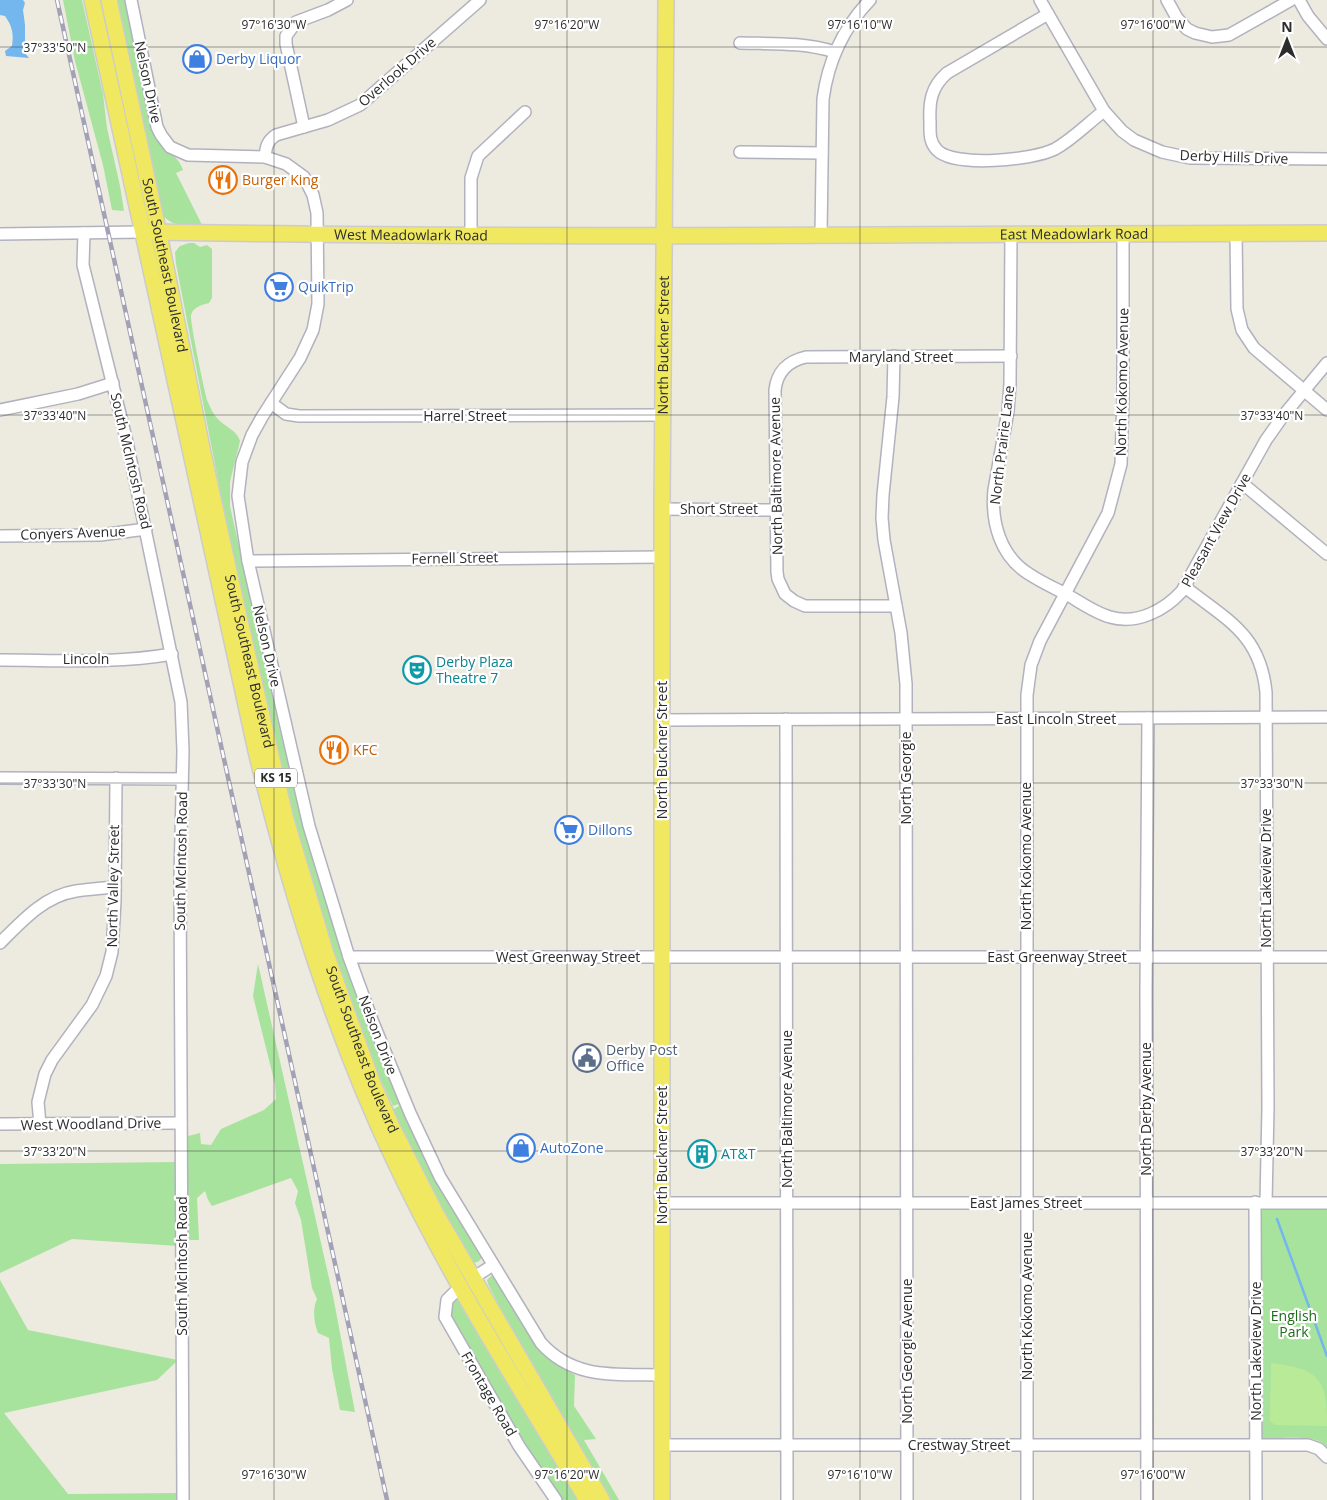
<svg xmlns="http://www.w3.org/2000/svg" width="1327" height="1500" font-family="'Open Sans',sans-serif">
<rect width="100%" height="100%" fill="#edeadf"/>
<g fill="#a7e39c">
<path d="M63,0H82L103,94L107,128L120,186L124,211L112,210L103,165L75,61Z"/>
<path d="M116,0H124L138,59L151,130C160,147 178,154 183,170L176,173L202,225C186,225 170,228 161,212Z"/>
<path d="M189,243H194L200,247L207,245L212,249V298L209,303C202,305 193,307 191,315C190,323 204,389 207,400C209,404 211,410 214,414C221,426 237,429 240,441L230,482V506L279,727L317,870L333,924L432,1171L449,1205L480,1252L482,1258L478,1262L472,1263L415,1161L392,1110L399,1106L398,1104L393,1106L367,1050L329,948L297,843L232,552L176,264L175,252L180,246Z"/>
<path d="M258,964L333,1296L355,1412L340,1410L332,1369L329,1338L318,1333C314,1322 312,1310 317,1299L312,1288L301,1220L295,1203L298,1191L291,1178L212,1206L208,1200L205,1191L197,1198L199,1240H186L188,1136L200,1133L201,1144L211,1145L221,1129L264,1110L276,1099L275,1084L253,996Z"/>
<path d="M178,1162V1246L72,1239L0,1273V1164Z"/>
<path d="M1260,1210H1327V1447C1317,1433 1278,1439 1262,1439Z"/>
<path d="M491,1276H494C517,1314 533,1354 575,1375L574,1406L596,1439L584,1440L619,1500H610L528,1361L488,1284L487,1280Z"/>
<path d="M0,1280L28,1330L178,1360L157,1380L4,1413L68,1494L178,1493V1500H0Z"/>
<path d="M457,1299L463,1303L578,1500H562L530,1453L450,1317L453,1300Z"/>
</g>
<path fill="#b9ea98" d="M1271,1363C1319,1369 1327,1378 1327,1426L1275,1425L1270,1421Z"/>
<path fill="#73b7ee" d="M0,0H23L25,3L23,10L25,25V53L29,58L6,56L5,51L12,46C14,33 12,26 5,16L0,15Z"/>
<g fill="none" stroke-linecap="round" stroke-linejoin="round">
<path stroke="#73b7ee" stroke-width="2.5" d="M1277,1219L1327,1356"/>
<defs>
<g id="minor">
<path d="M131,0L157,127L161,135L170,147L188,155L265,157L286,164L304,177L313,195L317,213L318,304L313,330L300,358L262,417L252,435L242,462L238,496L248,561L309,826L349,957L372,1020L410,1113L440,1177L541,1343C574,1380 616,1374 662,1375"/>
<path d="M1040,0L1104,111L1122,131L1134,140L1162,152L1190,158L1327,159"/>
<path d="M1167,0L1177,18L1187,29L1195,33L1212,37L1229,35L1291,0"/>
<path d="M1299,0L1308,16L1327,39"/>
<path d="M1048,14L947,73C931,87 929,102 930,122C930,132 929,142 937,150C954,168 1034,160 1055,149C1073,139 1088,123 1104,111"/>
<path d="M740,43C773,44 803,42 835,52"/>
<path d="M304,127L286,44V36L296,22L328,10L347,0"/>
<path d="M740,152L822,153"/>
<path d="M265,157C266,147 267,141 276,135L328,120L360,105L480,0"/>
<path d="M84,233L83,265L127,442L181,702L183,751L180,879L183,1500"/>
<path d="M1011,233L1010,384L1008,411L994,490C991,522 1000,556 1029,574C1041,582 1054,588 1066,594C1080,602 1095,613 1110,617C1137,625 1165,610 1182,591L1266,440L1283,416L1327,363"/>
<path d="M1236,233L1237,309L1242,330L1254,348L1327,410"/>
<path d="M0,234L143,232"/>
<path d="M821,234L823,99C828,62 844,27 870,0"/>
<path d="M471,235V178L478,156L525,112"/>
<path d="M894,356L893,397L883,495L882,518L884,540L901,633L906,684L907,1500"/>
<path d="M271,403L286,414L299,416L663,415"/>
<path d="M0,410L78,394L113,383"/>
<path d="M1242,483L1327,554"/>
<path d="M662,509L776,510"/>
<path d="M0,536L100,535L146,529"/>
<path d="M248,561L662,557"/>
<path d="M1185,587C1227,620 1260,634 1266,692L1268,1108L1266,1202"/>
<path d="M896,606H805L794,601L785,594L778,579L777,572L775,390C777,372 788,361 806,357L1011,356"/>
<path d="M0,660C57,660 116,664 172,654"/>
<path d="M786,719L787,1500"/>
<path d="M662,720L1327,717"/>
<path d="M0,778L182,779"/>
<path d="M0,943C22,921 44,896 76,891C88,889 102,888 115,887"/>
<path d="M349,957H1327"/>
<path d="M0,1124L181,1123"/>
<path d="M40,1125L38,1102L45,1074L52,1060L92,1005L106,976L112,952L115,901L116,778"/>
<path d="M1255,1202L1256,1500"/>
<path d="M662,1203H1327"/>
<path d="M473,1278L493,1265"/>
<path d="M460,1287L447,1300L445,1317L519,1446L556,1500"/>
<path d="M662,1445H1308L1319,1449L1327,1457"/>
<path d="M1027,1500V695L1031,665L1040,641L1108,513L1121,464L1123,395V233"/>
<path d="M1147,1500L1146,992L1148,718"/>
</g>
<g id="major">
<path d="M92,0L256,751C290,892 333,1032 395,1162C450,1279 521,1389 587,1500"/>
<path id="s1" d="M109,0L163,253L203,453L237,608L286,820L326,954L373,1084L392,1127L435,1212L602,1500"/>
<path id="s2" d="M150,232C542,239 935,234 1327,233"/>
<path id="s3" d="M662,1500V509L666,0"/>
</g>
</defs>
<use href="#minor" stroke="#b2b2bf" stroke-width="14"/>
<use href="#major" stroke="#ccc" stroke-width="18"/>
<use href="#minor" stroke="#fff" stroke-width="11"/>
<use href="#major" stroke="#f0e861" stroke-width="15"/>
<defs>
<path id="rail" d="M57,0L387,1500"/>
</defs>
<use href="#rail" stroke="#a2a1b6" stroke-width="4.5"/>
<use href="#rail" stroke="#fff" stroke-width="2.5" stroke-dasharray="8" stroke-linecap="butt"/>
</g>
<path fill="none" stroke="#2c2c2c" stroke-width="1" stroke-opacity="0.45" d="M274,0V1500M567,0V1500M860,0V1500M1153,0V1500M0,47H1327M0,415H1327M0,783H1327M0,1151H1327"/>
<defs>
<symbol id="shop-ring" viewBox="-11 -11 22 22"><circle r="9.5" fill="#fff" stroke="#3f7fe0" stroke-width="1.5"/><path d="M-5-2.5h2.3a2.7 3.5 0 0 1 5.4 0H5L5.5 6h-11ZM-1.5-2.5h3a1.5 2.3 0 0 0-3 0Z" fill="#3f7fe0"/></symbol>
<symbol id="restaurant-ring" viewBox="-11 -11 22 22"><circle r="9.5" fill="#fff" stroke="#e8710a" stroke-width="1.5"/><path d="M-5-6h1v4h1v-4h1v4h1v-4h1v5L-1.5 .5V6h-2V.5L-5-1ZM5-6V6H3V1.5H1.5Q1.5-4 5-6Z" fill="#e8710a"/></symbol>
<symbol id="supermarket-ring" viewBox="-11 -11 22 22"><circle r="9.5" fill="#fff" stroke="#3f7fe0" stroke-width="1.5"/><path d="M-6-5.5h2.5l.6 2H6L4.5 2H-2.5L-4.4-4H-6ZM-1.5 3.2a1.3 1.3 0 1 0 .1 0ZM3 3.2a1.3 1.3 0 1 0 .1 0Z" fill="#3f7fe0"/></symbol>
<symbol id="theatre-ring" viewBox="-11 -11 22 22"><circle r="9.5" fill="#fff" stroke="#0f9aa8" stroke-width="1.5"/><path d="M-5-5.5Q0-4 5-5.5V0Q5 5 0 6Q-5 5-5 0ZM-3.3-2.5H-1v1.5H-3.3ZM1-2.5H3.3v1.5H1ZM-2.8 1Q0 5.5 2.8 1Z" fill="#0f9aa8"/></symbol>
<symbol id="civic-ring" viewBox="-11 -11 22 22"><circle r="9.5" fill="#fff" stroke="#5c6f8a" stroke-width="1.5"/><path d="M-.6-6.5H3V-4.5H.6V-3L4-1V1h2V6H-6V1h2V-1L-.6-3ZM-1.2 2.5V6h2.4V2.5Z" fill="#5c6f8a"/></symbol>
<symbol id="building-ring" viewBox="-11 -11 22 22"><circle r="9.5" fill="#fff" stroke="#0f9aa8" stroke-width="1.5"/><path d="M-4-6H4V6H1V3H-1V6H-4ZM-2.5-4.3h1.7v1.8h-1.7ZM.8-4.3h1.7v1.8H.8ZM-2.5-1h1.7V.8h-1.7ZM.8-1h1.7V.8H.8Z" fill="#0f9aa8"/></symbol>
</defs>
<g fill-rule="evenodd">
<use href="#shop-ring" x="181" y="43" width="32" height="32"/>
<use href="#restaurant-ring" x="207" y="164" width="32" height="32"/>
<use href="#supermarket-ring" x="263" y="271" width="32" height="32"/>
<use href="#theatre-ring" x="401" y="654" width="32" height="32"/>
<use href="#restaurant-ring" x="318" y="734" width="32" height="32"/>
<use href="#supermarket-ring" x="553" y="814" width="32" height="32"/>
<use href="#civic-ring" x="571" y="1042" width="32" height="32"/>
<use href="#shop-ring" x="505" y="1132" width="32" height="32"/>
<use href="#building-ring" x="686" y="1138" width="32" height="32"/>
</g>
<g text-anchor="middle" stroke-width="4.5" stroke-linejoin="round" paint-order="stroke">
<rect fill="#fff" stroke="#6b6b6b" stroke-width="1" x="255" y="768.5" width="42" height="19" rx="4"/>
<g font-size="12" font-weight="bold" fill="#2c2c2c">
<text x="276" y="782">KS 15</text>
</g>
<g font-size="14" fill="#366cbe" stroke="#fff" text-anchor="start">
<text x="216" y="64">Derby Liquor</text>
<text x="298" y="292">QuikTrip</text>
<text x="588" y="835">Dillons</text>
<text x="540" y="1153">AutoZone</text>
</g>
<g font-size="14" fill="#2c2c2c" stroke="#fff">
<text transform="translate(397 72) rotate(-41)" y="5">Overlook Drive</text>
<text transform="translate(148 82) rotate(78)" y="5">Nelson Drive</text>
<text transform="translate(1234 157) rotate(2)" y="5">Derby Hills Drive</text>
<text dy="5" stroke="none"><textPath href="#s2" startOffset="924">East Meadowlark Road</textPath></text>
<text dy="5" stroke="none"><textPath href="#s2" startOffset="261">West Meadowlark Road</textPath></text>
<text dy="5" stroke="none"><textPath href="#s1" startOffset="271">South Southeast Boulevard</textPath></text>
<text dy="5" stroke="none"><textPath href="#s3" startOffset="1155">North Buckner Street</textPath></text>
<text x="901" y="362">Maryland Street</text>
<text transform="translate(1122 382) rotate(-89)" y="5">North Kokomo Avenue</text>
<text x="465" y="421">Harrel Street</text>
<text transform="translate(1002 445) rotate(-83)" y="5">North Prairie Lane</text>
<text transform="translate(131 461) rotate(77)" y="5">South McIntosh Road</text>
<text transform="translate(776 476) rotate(-91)" y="5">North Baltimore Avenue</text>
<text x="719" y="514">Short Street</text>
<text transform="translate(1216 530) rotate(-61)" y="5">Pleasant View Drive</text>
<text transform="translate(73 533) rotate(-2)" y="5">Conyers Avenue</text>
<text transform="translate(455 558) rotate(-1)" y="5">Fernell Street</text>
<text transform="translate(267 646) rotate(77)" y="5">Nelson Drive</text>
<text x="86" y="664">Lincoln</text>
<text dy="5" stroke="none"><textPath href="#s1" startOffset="676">South Southeast Boulevard</textPath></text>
<text x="1056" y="724">East Lincoln Street</text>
<text transform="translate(662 750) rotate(-90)" y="5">North Buckner Street</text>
<text transform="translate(906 778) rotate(-90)" y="5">North Georgie</text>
<text transform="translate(1026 856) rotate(-90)" y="5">North Kokomo Avenue</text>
<text transform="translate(181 861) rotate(-89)" y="5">South McIntosh Road</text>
<text transform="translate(1266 878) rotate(-90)" y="5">North Lakeview Drive</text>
<text transform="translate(113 886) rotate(-89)" y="5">North Valley Street</text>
<text x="568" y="962">West Greenway Street</text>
<text x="1057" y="962">East Greenway Street</text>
<text transform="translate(378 1035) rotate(69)" y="5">Nelson Drive</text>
<text dy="5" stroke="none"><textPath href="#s1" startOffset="1081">South Southeast Boulevard</textPath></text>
<text transform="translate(787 1109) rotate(-90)" y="5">North Baltimore Avenue</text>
<text transform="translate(1146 1109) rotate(-90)" y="5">North Derby Avenue</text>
<text transform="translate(91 1124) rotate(-1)" y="5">West Woodland Drive</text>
<text transform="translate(662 1155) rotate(-90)" y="5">North Buckner Street</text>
<text x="1026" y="1208">East James Street</text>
<text transform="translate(182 1266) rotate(-90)" y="5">South McIntosh Road</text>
<text transform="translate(1027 1306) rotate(-90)" y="5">North Kokomo Avenue</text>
<text transform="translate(907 1351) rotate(-90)" y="5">North Georgie Avenue</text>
<text transform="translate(1256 1351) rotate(-90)" y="5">North Lakeview Drive</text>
<text transform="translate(489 1394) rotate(60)" y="5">Frontage Road</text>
<text x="959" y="1450">Crestway Street</text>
</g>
<g font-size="14" fill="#c56008" stroke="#fff" text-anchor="start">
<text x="242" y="185">Burger King</text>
<text x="353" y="755">KFC</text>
</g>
<g font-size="14" fill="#0d838f" stroke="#fff" text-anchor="start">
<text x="436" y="667">Derby Plaza<tspan x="436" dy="16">Theatre 7</tspan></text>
<text x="721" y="1159">AT&amp;T</text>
</g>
<g font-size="14" fill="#4e5e75" stroke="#fff" text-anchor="start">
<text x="606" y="1055">Derby Post<tspan x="606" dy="16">Office</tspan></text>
</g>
<g font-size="14" fill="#1e6a1b" stroke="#fff">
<text x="1294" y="1321">English<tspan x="1294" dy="16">Park</tspan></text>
</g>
</g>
<g font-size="12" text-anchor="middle" fill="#2c2c2c" stroke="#fff" stroke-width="4.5" stroke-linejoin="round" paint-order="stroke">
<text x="274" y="29">97°16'30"W</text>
<text x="567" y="29">97°16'20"W</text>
<text x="860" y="29">97°16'10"W</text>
<text x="1153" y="29">97°16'00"W</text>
<text x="55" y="52">37°33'50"N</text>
<text x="55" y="420">37°33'40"N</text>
<text x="1272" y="420">37°33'40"N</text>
<text x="55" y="788">37°33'30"N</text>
<text x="1272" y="788">37°33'30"N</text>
<text x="55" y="1156">37°33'20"N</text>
<text x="1272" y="1156">37°33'20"N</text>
<text x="274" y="1479">97°16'30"W</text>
<text x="567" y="1479">97°16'20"W</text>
<text x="860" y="1479">97°16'10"W</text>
<text x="1153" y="1479">97°16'00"W</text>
</g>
<g transform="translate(1287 40)" stroke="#ffffff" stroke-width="4" paint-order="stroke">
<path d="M0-4L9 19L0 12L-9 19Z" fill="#2c2c2c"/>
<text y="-8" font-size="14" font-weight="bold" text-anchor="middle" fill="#2c2c2c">N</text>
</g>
</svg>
